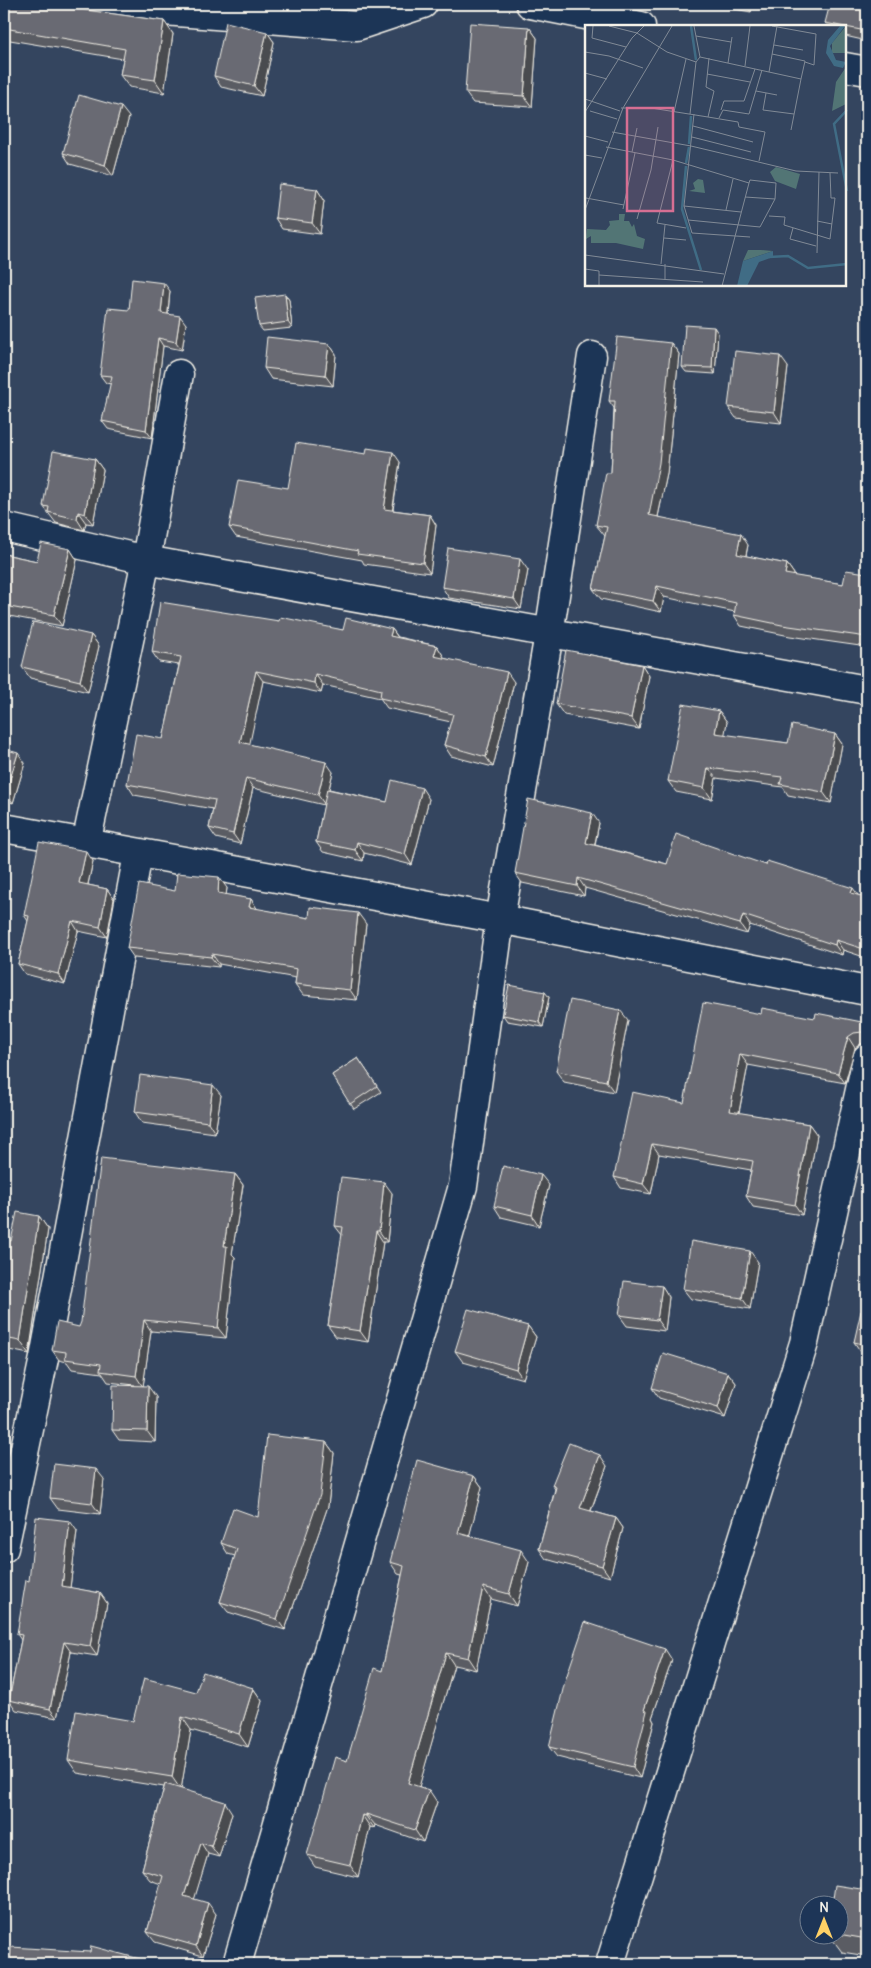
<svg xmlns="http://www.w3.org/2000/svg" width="871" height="1968" font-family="Delius,sans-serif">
<rect width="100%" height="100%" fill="#34455f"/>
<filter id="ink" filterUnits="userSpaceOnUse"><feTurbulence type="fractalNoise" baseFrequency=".02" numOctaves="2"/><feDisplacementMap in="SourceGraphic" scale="10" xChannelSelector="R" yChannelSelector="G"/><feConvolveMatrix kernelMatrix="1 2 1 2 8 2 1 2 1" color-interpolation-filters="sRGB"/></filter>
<g filter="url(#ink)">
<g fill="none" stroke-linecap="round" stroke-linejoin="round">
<defs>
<g id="street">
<path d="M75,4L357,26L423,4"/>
<path d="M530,4L641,26"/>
<path d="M845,67L867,71"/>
<path d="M4,527L146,560L867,690"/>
<path d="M4,828L500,919L867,991"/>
<path d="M86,844L146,560L179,374"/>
<path d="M4,1548L44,1358L138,854"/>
<path d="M237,1964L463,1186L500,919L549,634L592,356"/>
<path d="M610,1964L804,1343L867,1058"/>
</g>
</defs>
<use href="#street" stroke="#f4f1e8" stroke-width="31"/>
<use href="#street" stroke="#1d3557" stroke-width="28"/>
</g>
<g fill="#5a5c63" stroke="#f4f1e8">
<path d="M4,4L60,5L65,7L164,21L173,34L164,93L129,87L120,75L123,59L4,39Z"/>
<path d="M712,4H753L751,12L712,5Z"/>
<path d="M867,4V41L845,36V26H828L825,23Z"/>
<path d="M529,27L537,38L532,107L473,103L465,92Z"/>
<path d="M267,32L274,42L262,96L221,87L214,76Z"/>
<path d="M129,117L113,176L70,164L63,153Z"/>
<path d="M317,189L324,200L320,234L282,229L275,218Z"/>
<path d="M170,291L168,314L186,324L182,350L163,346L152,438L108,429L102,421L111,384L106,383L100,375L129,310Z"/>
<path d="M285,294L289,300L292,328L263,331L259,326Z"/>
<path d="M718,333L715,374L686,372L682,367Z"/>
<path d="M671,343L679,354L667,474L658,517L748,545L746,556L787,564L794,574V576L843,584L867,573V647L790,636L741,626L734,615L735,612L664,597L661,612L601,599L593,589L605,536L596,525L611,473L614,408L609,401Z"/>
<path d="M329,344L336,354L333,386L271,379L264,368Z"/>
<path d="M788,367L781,423L736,418L728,407Z"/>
<path d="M95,459L103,470L93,524L86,523L84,530L56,523L43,506Z"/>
<path d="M400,462L393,510L430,515L436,525L430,573L364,564L362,560L236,537L229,527L288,488Z"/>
<path d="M70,549L77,560L62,626L4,615V554L37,561Z"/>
<path d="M528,570L521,609L449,598L442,587Z"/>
<path d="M279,621L343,630L392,629L398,637L437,646L444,657V658L514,682L493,767L451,756L444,745L451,722L387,708L380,698L323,685L321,693L263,681L249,744L333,772L329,789L387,802L429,799L412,865L364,853L363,861L323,852L316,842L324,805L253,788L240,844L216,838L209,828L213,809L134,795L127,784L163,739L179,665L159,662L152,652Z"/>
<path d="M91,635L99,646L88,692L30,678L22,667Z"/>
<path d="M642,665L649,676L639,729L564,715L556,704Z"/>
<path d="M719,711L727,722L724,735L788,743L835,734L842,744L831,803L788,795L783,787L716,778L712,799L676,792L668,781Z"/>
<path d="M4,749L25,763L13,803L4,800Z"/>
<path d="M599,823L595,845L667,864L766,865L867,898V958L843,950L842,955L750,925L747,934L585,888L584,896L522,883L515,873Z"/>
<path d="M93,861L88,885L107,889L114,899L107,937L78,931L65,984L25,974L18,964L28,921L24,915Z"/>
<path d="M227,888L226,895L251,899L257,909L309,918L366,924L357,1000L303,995L295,984L296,978L219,964V967L134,958L127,948L175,891Z"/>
<path d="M549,997L543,1027L507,1021L503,1015Z"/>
<path d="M761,1014L815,1018L867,1023V1043H862L855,1048L845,1083L748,1065L739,1113L809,1124L817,1135L802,1215L753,1207L746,1196L751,1170L659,1154L651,1194L621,1188L614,1177L684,1103Z"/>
<path d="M628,1020L614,1092L564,1082L556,1071Z"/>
<path d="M358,1058L381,1092L354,1109L332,1075Z"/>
<path d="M221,1095L215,1133L142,1123L135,1112Z"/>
<path d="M235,1174L243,1185L232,1254L235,1257L226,1338L151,1331L143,1386L156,1397L155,1442L119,1440L112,1430L135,1385L108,1382L102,1373L72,1369L67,1362L59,1360L52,1350L79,1327Z"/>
<path d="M549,1185L539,1226L501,1217L494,1206Z"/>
<path d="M392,1193L387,1242H383L368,1342L336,1337L328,1326L342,1235L335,1226Z"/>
<path d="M39,1216L48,1229L29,1354L4,1349V1240L11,1241Z"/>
<path d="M758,1262L750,1309L691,1299L683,1289Z"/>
<path d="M662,1286L669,1297L665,1331L627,1326L619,1315Z"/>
<path d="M867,1293V1353L861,1352L854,1342L864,1312Z"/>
<path d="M528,1326L536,1337L523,1379L463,1362L455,1351Z"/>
<path d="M728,1373L736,1383L725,1418L659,1398L652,1388Z"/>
<path d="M326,1442L334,1453L328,1506L285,1630L228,1612L220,1602L235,1556L228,1554L221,1543L258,1517Z"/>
<path d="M607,1466L591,1511L616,1518L623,1528L610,1577L546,1559L539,1549L555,1489L552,1485Z"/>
<path d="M474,1476L482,1487L469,1536L529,1562L517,1606L491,1599L476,1670L454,1665L419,1786L437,1802L423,1842L375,1825L374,1828L370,1827L358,1877L315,1867L307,1855L347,1761L382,1671L402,1575L398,1574L390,1562Z"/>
<path d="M104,1479L100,1514L58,1509L50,1498Z"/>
<path d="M77,1531L70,1588L100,1593L107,1603L97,1656L71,1652L57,1718L16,1710L9,1700L21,1640L17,1634L29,1581Z"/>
<path d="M672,1660L652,1718L654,1722L640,1778L557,1757L549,1747Z"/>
<path d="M253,1688L262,1701L248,1747L191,1730L181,1789L232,1813L219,1857L208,1854L194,1899L216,1914L203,1956L155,1942L147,1932L161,1884L150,1880L142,1870L164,1787L77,1773L68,1760L133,1721L196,1692Z"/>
<path d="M867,1890V1956L842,1952L830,1936H838V1906Z"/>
</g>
<g fill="#4a4b50" stroke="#f4f1e8">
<path d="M745,4H753L751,12Z"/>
<path d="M164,21L173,34L164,93L155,80Z"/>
<path d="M529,27L537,38L532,107L524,96Z"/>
<path d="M267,32L274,42L262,96L254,86Z"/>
<path d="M121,107L129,117L113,176L105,165Z"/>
<path d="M317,189L324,200L320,234L312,223Z"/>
<path d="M164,283L170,291L167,321L161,313Z"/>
<path d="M285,294L289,300L292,328L288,322Z"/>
<path d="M180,316L186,324L182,350L176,342Z"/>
<path d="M714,327L718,333L715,374L712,368Z"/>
<path d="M158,338L163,346L152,438L146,430Z"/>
<path d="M671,343L679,354L667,474L656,526L649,515Z"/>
<path d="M329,344L336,354L333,386L325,375Z"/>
<path d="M780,356L788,367L781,423L774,412Z"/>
<path d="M4,452L7,457L4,474Z"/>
<path d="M393,452L400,462L391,519L384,509Z"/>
<path d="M95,459L103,470L93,524L85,514Z"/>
<path d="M78,512L86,523L84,530L77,519Z"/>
<path d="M430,515L436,525L430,573L423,563Z"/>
<path d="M741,534L748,545L744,564L737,554Z"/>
<path d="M70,549L77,560L62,626L54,615Z"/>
<path d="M520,559L528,570L521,609L514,599Z"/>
<path d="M787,564L794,574L792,585L785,574Z"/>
<path d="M657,586L664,597L661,612L653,601Z"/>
<path d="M392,629L399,639L390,636Z"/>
<path d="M91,635L99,646L88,692L80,681Z"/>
<path d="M437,646L444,657L442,666L434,656Z"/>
<path d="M642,665L649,676L639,729L631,718Z"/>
<path d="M256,671L263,681L248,752L240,742Z"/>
<path d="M507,672L514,682L493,767L486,757Z"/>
<path d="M315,674L323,685L321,693L314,683Z"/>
<path d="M719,711L727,722L723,744L715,733Z"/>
<path d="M835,734L842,744L831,803L823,792Z"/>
<path d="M18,753L25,763L13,803L6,792Z"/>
<path d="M326,762L333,772L325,805L318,795Z"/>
<path d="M708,768L716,778L712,799L704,788Z"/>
<path d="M246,778L253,788L240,844L233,834Z"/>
<path d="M422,788L429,799L412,865L405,854Z"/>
<path d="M592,813L599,823L593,853L586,843Z"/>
<path d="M357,842L364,853L363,861L355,850Z"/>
<path d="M86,851L93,861L86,893L79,883Z"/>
<path d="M219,877L227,888L225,904L218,893Z"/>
<path d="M578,878L585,888L584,896L577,886Z"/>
<path d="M853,888L860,898L851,893Z"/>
<path d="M107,889L114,899L107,937L100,927Z"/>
<path d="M251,899L258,910L249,907Z"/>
<path d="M358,913L366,924L357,1000L350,990Z"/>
<path d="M743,915L750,925L747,934L740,924Z"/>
<path d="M72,921L78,931L65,984L58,974Z"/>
<path d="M836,940L843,950L842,955L835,945Z"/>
<path d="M212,954L219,964V967L211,957Z"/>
<path d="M545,992L549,997L543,1027L539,1022Z"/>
<path d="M620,1010L628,1020L614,1092L606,1081Z"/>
<path d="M848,1037L855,1048L845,1083L838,1073Z"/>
<path d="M740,1054L748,1065L737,1122L730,1111Z"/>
<path d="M213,1085L221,1095L215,1133L208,1122Z"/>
<path d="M809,1124L817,1135L802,1215L795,1205Z"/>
<path d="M652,1144L659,1154L651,1194L643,1184Z"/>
<path d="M235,1174L243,1185L232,1254L235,1257L226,1338L218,1328L224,1246Z"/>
<path d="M541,1175L549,1185L539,1226L532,1215Z"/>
<path d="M384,1182L392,1193L387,1242L379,1231Z"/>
<path d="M39,1216L48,1229L29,1354L20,1341Z"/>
<path d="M376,1231L383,1242L368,1342L360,1331Z"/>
<path d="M750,1251L758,1262L750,1309L742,1298Z"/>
<path d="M662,1286L669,1297L665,1331L657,1320Z"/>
<path d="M144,1320L151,1331L143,1387L136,1376Z"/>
<path d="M528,1326L536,1337L523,1379L516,1369Z"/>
<path d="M728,1373L736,1383L725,1418L718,1408Z"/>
<path d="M148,1386L156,1397L155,1442L147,1431Z"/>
<path d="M326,1442L334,1453L328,1506L285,1630L277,1619Z"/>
<path d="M600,1455L607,1466L588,1518L580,1508Z"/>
<path d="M96,1469L104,1479L100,1514L92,1503Z"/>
<path d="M474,1476L482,1487L467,1545L458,1533Z"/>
<path d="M616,1518L623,1528L610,1577L602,1566Z"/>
<path d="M70,1521L77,1531L69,1596L62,1586Z"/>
<path d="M521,1550L529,1562L517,1606L509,1594Z"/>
<path d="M483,1587L491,1599L476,1670L468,1658Z"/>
<path d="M100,1593L107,1603L97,1656L90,1646Z"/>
<path d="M64,1642L71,1652L57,1718L50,1709Z"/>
<path d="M665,1649L672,1660L652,1718L654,1722L640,1778L633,1767L644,1710Z"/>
<path d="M446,1653L454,1665L417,1794L408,1783Z"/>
<path d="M253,1688L262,1701L248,1747L239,1734Z"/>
<path d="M182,1717L191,1730L181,1790L172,1777Z"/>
<path d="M429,1790L437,1802L423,1842L415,1830Z"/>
<path d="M225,1802L232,1813L219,1857L211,1846Z"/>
<path d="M366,1814L375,1825L374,1828L366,1816Z"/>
<path d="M362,1815L370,1827L358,1877L350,1865Z"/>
<path d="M201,1843L208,1854L192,1907L184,1896Z"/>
<path d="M208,1903L216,1914L203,1956L196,1946Z"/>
<path d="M140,1959L144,1964H139Z"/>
</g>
<g fill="#696b73" stroke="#f4f1e8">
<path d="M4,4H55L65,7L164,21L155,80L120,75L125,49L4,28Z"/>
<path d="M830,4H867V25L866,31L825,23Z"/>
<path d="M226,22L267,32L254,86L214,76Z"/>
<path d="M470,23L529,27L524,96L465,92Z"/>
<path d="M79,95L121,107L105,165L63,153Z"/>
<path d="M279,184L317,189L312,223L275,218Z"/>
<path d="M132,279L164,283L161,313L180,316L176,342L158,338L146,430L102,421L112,376L100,375L108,308L129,310Z"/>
<path d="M285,294L288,322L259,326L255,298Z"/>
<path d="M685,325L714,327L712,368L682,367Z"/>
<path d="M267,337L329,344L325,375L264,368Z"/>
<path d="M617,337L671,343L659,463L649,515L741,534L737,554L787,564L785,574L843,584L846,570L867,573V637L782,625L734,615L736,603L657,586L653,601L593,589L607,527L596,525L606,473H611L615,401H609Z"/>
<path d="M735,351L780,356L774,412L728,407Z"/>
<path d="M296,443L366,454L367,448L393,452L384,509L430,515L423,563L357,554L358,551L229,527L238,480L288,488Z"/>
<path d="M53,451L95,459L85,514L78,512L77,519L48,512L49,507L43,506Z"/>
<path d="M41,543L70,549L54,615L4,606V554L37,561Z"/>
<path d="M448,548L520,559L514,599L442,587Z"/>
<path d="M160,602L279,621L280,617L343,630L346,618L392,629L390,636L437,646L434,656L507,672L486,757L444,745L453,714L380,698L381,690L315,674L314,683L256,671L240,742L326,762L318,795L246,778L233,834L209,828L215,800L127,784L136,734L163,739L181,657L152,652Z"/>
<path d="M33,622L91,635L80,681L22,667Z"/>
<path d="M566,650L642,665L631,718L556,704Z"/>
<path d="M683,704L719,711L715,733L788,743L792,725L835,734L823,792L780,784L782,777L708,768L704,788L668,781Z"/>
<path d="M4,749L18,753L6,792L4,791Z"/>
<path d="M392,780L422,788L405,854L357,842L355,850L316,842L327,789L387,802Z"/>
<path d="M528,799L592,813L586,843L667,864L676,834L766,865L767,861L853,888L851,893L867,898V950L836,940L835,945L743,915L740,924L578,878L577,886L515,873Z"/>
<path d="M39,842L86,851L79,883L107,889L100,927L72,921L58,974L18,964L29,916L24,915Z"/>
<path d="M177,873L219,877L218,893L251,899L249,907L309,918L310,907L358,913L350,990L295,984L297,969L212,954L211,957L127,948L139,884L175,891Z"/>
<path d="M509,985L545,992L539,1022L503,1015Z"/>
<path d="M570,1000L620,1010L606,1081L556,1071Z"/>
<path d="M703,1003L761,1014L762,1008L815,1018L816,1013L867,1023V1034L862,1032L854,1033L848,1037L838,1073L740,1054L730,1111L809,1124L795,1205L746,1196L753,1161L652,1144L643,1184L614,1177L632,1092L684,1103Z"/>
<path d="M358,1058L377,1086L350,1104L332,1075Z"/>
<path d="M140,1075L213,1085L208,1122L135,1112Z"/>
<path d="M101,1158L235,1174L224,1246H227L218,1328L144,1320L136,1376L100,1371L101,1364L65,1359L66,1352L52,1350L57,1322L79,1327L81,1322Z"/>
<path d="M503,1166L541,1175L532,1215L494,1206Z"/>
<path d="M341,1177L384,1182L379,1231H376L360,1331L328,1326L343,1227L335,1226Z"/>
<path d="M17,1212L39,1216L20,1341L4,1338V1240L11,1241Z"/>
<path d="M691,1241L750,1251L742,1298L683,1289Z"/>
<path d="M624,1281L662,1286L657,1320L619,1315Z"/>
<path d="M867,1293V1345L854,1342L861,1311L864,1312Z"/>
<path d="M468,1309L528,1326L516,1369L455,1351Z"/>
<path d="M663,1353L728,1373L718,1408L652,1388Z"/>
<path d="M113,1385L148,1386L147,1431L112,1430Z"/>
<path d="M267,1435L326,1442L320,1495L277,1619L220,1602L237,1549L221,1543L233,1508L258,1517Z"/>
<path d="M569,1443L600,1455L580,1508L616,1518L602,1566L539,1549L556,1487L552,1485Z"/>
<path d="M417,1460L474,1476L458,1533L521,1550L509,1594L483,1587L468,1658L446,1653L408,1783L429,1790L415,1830L366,1814V1816L362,1815L350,1865L307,1855L335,1757L347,1761L374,1668L382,1671L404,1566L390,1562Z"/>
<path d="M54,1464L96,1469L92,1503L50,1498Z"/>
<path d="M36,1517L70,1521L62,1586L100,1593L90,1646L64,1642L50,1709L9,1700L22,1635L17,1634L26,1580L29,1581Z"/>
<path d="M585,1622L665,1649L644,1710L647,1711L633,1767L549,1747L565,1681Z"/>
<path d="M203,1672L253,1688L239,1734L182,1717L172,1777L68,1760L76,1711L133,1721L144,1678L196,1692Z"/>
<path d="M165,1784L225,1802L211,1846L201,1843L184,1896L208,1903L196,1946L147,1932L163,1876L142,1870Z"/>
<path d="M835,1885L867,1890V1939L838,1934V1906H832Z"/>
<path d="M91,1946L140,1959L139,1964H10L11,1947L90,1952Z"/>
</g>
</g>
<g transform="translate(585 25)">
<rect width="261" height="261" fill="#34455f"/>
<path d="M261,1V28H247V18ZM261,42V79L247,86L251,57ZM191,142L215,149L211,164L190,156L185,147ZM113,154L118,155L120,168L104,166L110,164L108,158ZM34,189H40L39,196H44L47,202L49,199L52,211L60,214L58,224L31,218H6V211L1,214L2,204L21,205L25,200L24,196L34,195ZM163,225H176L188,226L158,236Z" fill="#527575"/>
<path d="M255,1H260L245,21L251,35L261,37L258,43L249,41L241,28L243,15ZM188,226V232L174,237L162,261H152L158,236Z" fill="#406c85"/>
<path fill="none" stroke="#406c85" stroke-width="2.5" d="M106,1L111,35M262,85L249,99L262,166M104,119L106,91M101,138L104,122M101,141L97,184L116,245M184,232L203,231L223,243L262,239"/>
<path fill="none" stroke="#818a96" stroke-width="1" d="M8,1L7,13L41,22M24,1L52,8L82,27L111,37M187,1L231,9L229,40L220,37M111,11L146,17M189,20L218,25M0,27L24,31L58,43M115,32L216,54L220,36L187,29M143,38L147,12M160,41L165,1M184,47L192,1M0,48L22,54M122,49L165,57M171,66L192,70M181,68L178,85L209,89M0,74L35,86M36,83H66L123,92L153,97L154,102L180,107L174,136M136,85L139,76H159L170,44M5,86L32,94M0,87L47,13L59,1M89,87L101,34M105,89L111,37L115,32L109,1M109,89L99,181L107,208L165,212M123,92L129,66L121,62L124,33M134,93L138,85L164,89L177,45M108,101L168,117M206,105L216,54M27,107L106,121L211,146L253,148M0,111L23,117M107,112L166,127M21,122L88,135L164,158L165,155L191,158L190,174L175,202L103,195M47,127L52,103M0,130L17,133M88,135L72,198L101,203M160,172L190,174M1,173L39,180M99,181L156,187M38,184L50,128M0,185L38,83L87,1M141,185L148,154M184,191L200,192L199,200L245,214L250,173H246L245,148M52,194L66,145L73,102M232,196L247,199M208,203L205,214L231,221M79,213L101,215M232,228L234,147M0,230L139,249M76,239L80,200M0,244L14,246V261M14,250L118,257M80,255V239M137,261L164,158"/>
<path fill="#d66f93" fill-opacity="0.15" stroke="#d66f93" stroke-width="2.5" d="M42,83H88V186H42Z"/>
<rect width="261" height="261" fill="none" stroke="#f4f1e8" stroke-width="2.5"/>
</g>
<rect width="871" height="1968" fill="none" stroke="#1d3557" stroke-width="20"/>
<rect x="10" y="10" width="851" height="1948" fill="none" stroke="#f4f1e8" stroke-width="2" filter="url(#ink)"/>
<g transform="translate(824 1920)"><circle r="24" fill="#1d3557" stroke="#738091"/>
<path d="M0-4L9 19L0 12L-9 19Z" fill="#ffd166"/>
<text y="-8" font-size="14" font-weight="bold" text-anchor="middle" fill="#f4f1e8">N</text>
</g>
</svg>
